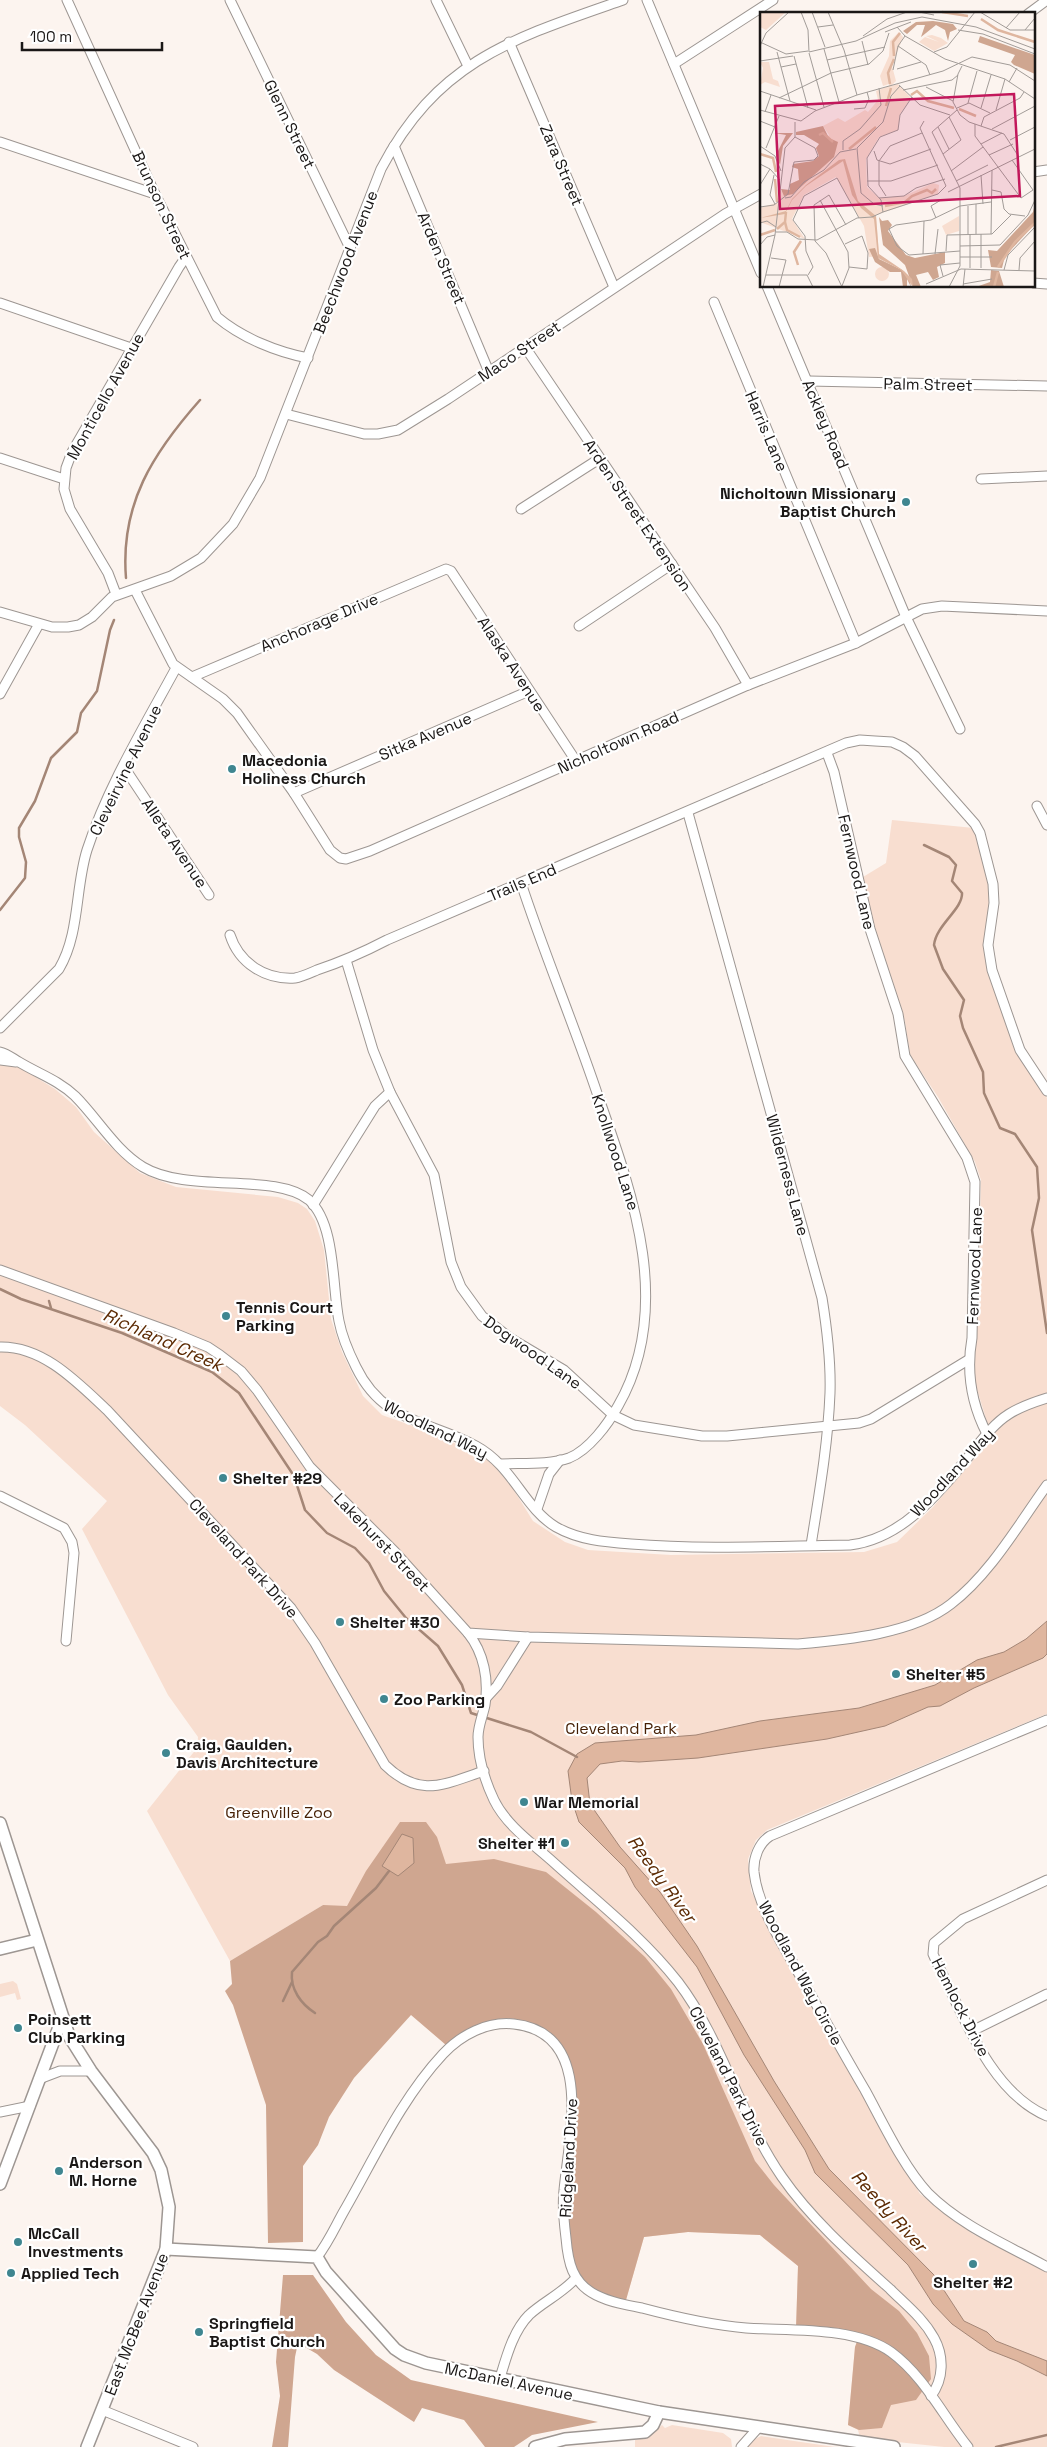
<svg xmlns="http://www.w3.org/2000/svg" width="1047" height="2447" font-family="'Space Grotesk',sans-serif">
<rect width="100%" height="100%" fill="#fcf4ef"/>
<g fill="#f8ded0">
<path d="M892,820L974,828L986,862L993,898L984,947L1017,1052L1047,1098V1714L767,1830L756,1840L748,1859L751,1891L819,2021L920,2194L973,2234L1047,2272V2447H944L860,2438L858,2430L848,2425L855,2347L860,2333L840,2330L796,2329L798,2266L760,2235L688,2232L644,2237L626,2300L614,2297C602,2245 591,2193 579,2141C573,2116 579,2090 571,2065C561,2032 519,2010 485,2021C471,2026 458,2036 446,2045L323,1905L230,1961L147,1811L197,1748L198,1737L168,1695L82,1529L107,1501L25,1425L0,1406V1061L14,1064L55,1089L76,1107L94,1132L140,1173L176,1187L278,1197L298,1203L307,1209L315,1221L324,1250L331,1319L342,1352L363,1396L382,1415L438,1435L490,1461L512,1487L533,1521L565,1542L588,1550L671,1555L864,1552L897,1542L933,1507L992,1438L975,1383L974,1361L978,1309L981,1180L975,1162L938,1097L910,1055L905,1022L880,950L863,877L886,863Z"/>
<path d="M13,1981L17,1984L21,1999L17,2000L15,1993L0,1997V1984Z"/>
<path d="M662,2425L665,2428L672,2425L723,2433L731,2439L732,2447H635V2440L649,2437Z"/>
<path d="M761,2436L835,2447H747L753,2440Z"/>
</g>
<g fill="#cfa690">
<path d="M400,1822H426L437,1837L446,1864L494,1859L546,1872L596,1912L645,1957L671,1989L703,2044L755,2161L774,2185L871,2289L899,2311L917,2333L929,2356L931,2379L916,2400L891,2405L882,2428L859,2430L848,2425L855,2347L860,2333L840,2330L796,2329L798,2266L760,2235L688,2232L644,2237L626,2300C612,2297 589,2291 579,2278C571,2269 571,2253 570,2242C569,2229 567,2216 567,2204C566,2142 604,2056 529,2023C499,2010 469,2027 446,2045L411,2015L354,2078L329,2117L318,2145L303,2166V2242L268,2243L266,2105L233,2005L225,1991L232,1984L230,1961L323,1905L347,1906L366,1871Z"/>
<path d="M283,2275H313L346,2322L376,2355L411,2380L598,2422L532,2435L514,2447H485L464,2420L422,2408L414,2422L334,2370L317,2354L298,2343L295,2357L288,2447H272L280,2396L276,2362Z"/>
</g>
<g fill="#dfb69f" stroke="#a48676">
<path d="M1047,1621V1654L1043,1658L974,1688L940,1706L928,1707L885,1726L827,1739L698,1758L639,1762L622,1761L600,1764L587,1778L590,1804L620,1847L660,1892L697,1946L774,2081L829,2169L934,2275L964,2321L987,2332L996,2341L1047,2361V2376L1017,2361L989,2350L952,2324L933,2304L908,2265L815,2173L805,2150L744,2055L697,1967L635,1887L625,1868L579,1822L572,1801L568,1771L577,1754L595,1743L696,1735L760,1721L859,1708L935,1685L977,1660L1004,1652L1026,1639Z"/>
<path d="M402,1834L413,1838L414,1863L398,1876L382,1866Z"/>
</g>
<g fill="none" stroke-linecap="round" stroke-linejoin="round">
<g stroke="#a48676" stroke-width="2.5">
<path d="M126,578C120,504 153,453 200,400"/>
<path d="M924,845L949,857L956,865L952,881L962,893C963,909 936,925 934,945L943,969L964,1000L960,1016L963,1028L983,1072L984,1093L1000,1128L1015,1134L1037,1167L1039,1198L1032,1230L1047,1333"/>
<path d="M0,910L25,878L26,862L19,837V828L35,801L51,758L77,732L81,713L97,691L110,630L114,620"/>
<path d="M0,1289L21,1299L122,1333L212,1372L239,1393L294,1476L305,1510L327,1533L355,1548L369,1563L384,1591L406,1618L438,1646L462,1685L471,1713L531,1732L577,1757"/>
<path d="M49,1301L51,1308"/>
<path d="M283,2001L292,1982"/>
<path d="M315,2013C301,2004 290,1989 292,1972L318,1942L327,1936L334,1926L376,1888L389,1871"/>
<path d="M996,2447L1047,2435"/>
</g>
<defs>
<g id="minor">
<path d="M67,0L155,194L217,317C242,338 277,352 308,358"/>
<path d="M230,0L350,248"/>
<path d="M436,0L468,66"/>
<path d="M647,0L761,273"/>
<path d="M1028,14L1047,0"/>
<path d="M509,42L614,287"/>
<path d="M674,64L773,0"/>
<path d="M0,142L155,194"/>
<path d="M394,146L489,372"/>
<path d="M1033,172L1047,170"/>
<path d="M1033,283L1047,284"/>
<path d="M767,286L906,617L960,729"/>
<path d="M714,302L856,643"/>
<path d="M0,303L131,348"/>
<path d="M525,347L715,628L748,685"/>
<path d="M809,381L1047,386"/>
<path d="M286,414L364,434H378L398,430L448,399L725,214L761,194"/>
<path d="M0,458L64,479"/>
<path d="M981,479L1047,476"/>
<path d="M521,509L599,459"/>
<path d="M135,590L173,664L223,699L237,713L294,793L330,850L340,858L346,859L370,851L748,685L856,643L922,609L942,606L1047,611"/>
<path d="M116,594L108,573L70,509L64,489L66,468L72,452L179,267L186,257"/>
<path d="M0,612L52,627H68L79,625L92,617L112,597L171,576L201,558L233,524L260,478L381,169C438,60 514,38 623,0"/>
<path d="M579,626L672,564"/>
<path d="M192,677L446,569L451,571L576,761"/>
<path d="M0,694L39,624"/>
<path d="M827,753L834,772L870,929L898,1014L905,1056L967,1158L975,1182L972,1338C966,1372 971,1403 987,1434"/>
<path d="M124,767L209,895"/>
<path d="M294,793L529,691"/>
<path d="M1037,806L1047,825"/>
<path d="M688,813L822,1298C827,1329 831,1362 830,1393C828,1444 819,1495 811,1545"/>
<path d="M230,935C239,963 265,980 295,978C302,977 310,973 317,970C341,962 364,952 387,940L846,743L860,740L875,741L892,742L903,747L915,756L975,824L980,833L993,884L994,903L988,945L992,970L1020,1050L1047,1091"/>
<path d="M346,960L373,1050L390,1092L434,1175L451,1262L461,1287L482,1316L510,1338L564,1370L613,1415L634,1425L702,1436H727L859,1423L871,1419L968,1360"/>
<path d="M0,1028L59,969C80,934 75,888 87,850C108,786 144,727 176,668"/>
<path d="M0,1052C8,1054 12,1058 19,1062C39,1074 58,1080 75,1096C98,1119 115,1150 143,1167C188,1194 276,1172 309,1200C336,1224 332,1287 339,1321C342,1337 349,1353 356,1367C383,1423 428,1420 476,1446C513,1466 524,1508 556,1527C579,1540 604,1542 631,1544C704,1550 777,1546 850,1545C902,1539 939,1493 969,1456C981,1441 993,1424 1009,1414C1020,1407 1034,1402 1047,1398"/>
<path d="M0,1060L16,1062"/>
<path d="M313,1205L375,1106L390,1092"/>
<path d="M0,1270L174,1333L208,1347L220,1355L241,1371L257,1390L310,1467L395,1552L468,1633L528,1637L798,1644C845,1640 913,1634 951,1604C991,1573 1018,1525 1047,1485"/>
<path d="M0,1347C43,1346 77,1382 107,1410L291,1608L315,1643L385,1765C420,1799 444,1784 484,1771"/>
<path d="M501,1464C523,1463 549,1465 569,1458C589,1450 608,1424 618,1406C675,1307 632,1192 597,1093C573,1022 544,953 521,883"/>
<path d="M0,1496L64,1528L72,1542L74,1553L66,1641"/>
<path d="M537,1509L549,1474L560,1460"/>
<path d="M468,1633C484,1653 489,1680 485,1705C483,1715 478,1726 478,1737C478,1758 485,1781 494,1800C506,1825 533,1844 552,1861C595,1900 642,1936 678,1982C723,2041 740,2117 782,2177C811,2219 852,2255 890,2289C906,2305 923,2318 934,2338C944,2356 944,2379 931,2396"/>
<path d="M486,1698L497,1686L528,1637"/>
<path d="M1047,1720L770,1836C759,1843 753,1858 754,1872C758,1907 781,1941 798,1972C820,2011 842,2051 865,2090C882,2121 904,2168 928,2193C961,2226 1007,2245 1047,2267"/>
<path d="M1047,1880L963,1919L934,1943L933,1954L937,1963C963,2014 990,2092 1047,2116"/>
<path d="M972,2031L1047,1994"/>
<path d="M39,2079L60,2071H91"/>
<path d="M0,2112L30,2106"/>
<path d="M317,2257C328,2243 335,2227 344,2211C374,2159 401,2099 443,2054C461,2035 487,2021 514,2024C595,2033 569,2136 564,2190C562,2206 564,2222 566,2238C568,2262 572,2283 596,2295C610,2302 626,2305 642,2308C676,2317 711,2325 746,2328C790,2331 854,2326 891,2352C924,2376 943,2416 968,2447"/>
<path d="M500,2378C506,2358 513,2331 529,2315C543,2302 561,2294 575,2279"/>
<path d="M102,2410L193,2447"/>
<path d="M741,2447L758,2428"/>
</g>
<g id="tertiary">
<path d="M0,1823L69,2036L91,2071L153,2153L161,2170L169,2207L166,2249L87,2447"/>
<path d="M0,1949L37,1940"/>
<path d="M0,2184L62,2019"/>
<path d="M166,2249L317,2257L326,2272L395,2349L404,2355L426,2363L659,2412L894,2447"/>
<path d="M535,2447L565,2439L645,2432L653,2425L659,2412"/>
</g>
</defs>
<use href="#minor" stroke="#9d9692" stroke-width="11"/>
<use href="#tertiary" stroke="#9d9692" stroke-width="14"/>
<use href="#minor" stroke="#fff" stroke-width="9"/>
<use href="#tertiary" stroke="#fff" stroke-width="11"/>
</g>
<g fill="#3f8690" stroke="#fff" stroke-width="2">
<circle cx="906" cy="502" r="5"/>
<circle cx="232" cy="769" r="5"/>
<circle cx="226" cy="1316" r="5"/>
<circle cx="223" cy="1478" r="5"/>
<circle cx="340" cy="1622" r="5"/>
<circle cx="896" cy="1674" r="5"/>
<circle cx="384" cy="1699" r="5"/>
<circle cx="166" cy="1753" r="5"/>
<circle cx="524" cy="1802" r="5"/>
<circle cx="565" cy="1843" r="5"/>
<circle cx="18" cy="2028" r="5"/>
<circle cx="59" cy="2171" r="5"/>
<circle cx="18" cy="2242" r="5"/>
<circle cx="973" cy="2264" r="5"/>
<circle cx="11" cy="2273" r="5"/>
<circle cx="199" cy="2332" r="5"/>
</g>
<g text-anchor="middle" stroke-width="4.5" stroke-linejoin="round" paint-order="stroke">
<g font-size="16" fill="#1a1716" stroke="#fff">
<text transform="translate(290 124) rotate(64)" y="6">Glenn Street</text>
<text transform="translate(562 165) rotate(67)" y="6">Zara Street</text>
<text transform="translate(162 205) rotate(65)" y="6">Brunson Street</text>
<text transform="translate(442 258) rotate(67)" y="6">Arden Street</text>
<text transform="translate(345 262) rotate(-69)" y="6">Beechwood Avenue</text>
<text transform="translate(519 351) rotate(-34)" y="6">Maco Street</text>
<text transform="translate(928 384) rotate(1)" y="6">Palm Street</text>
<text transform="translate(105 396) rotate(-61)" y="6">Monticello Avenue</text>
<text transform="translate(826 424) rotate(67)" y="6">Ackley Road</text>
<text transform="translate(767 431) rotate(67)" y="6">Harris Lane</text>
<text transform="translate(638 515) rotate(56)" y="6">Arden Street Extension</text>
<text transform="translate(319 622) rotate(-23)" y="6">Anchorage Drive</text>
<text transform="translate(512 664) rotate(57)" y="6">Alaska Avenue</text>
<text transform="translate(425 736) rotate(-23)" y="6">Sitka Avenue</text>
<text transform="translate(618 742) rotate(-24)" y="6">Nicholtown Road</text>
<text transform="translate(125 770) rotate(-64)" y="6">Cleveirvine Avenue</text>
<text transform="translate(175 843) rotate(56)" y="6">Alleta Avenue</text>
<text transform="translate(857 872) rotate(77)" y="6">Fernwood Lane</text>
<text transform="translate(522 882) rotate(-23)" y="6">Trails End</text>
<text transform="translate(616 1152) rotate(72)" y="6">Knollwood Lane</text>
<text transform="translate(788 1175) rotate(75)" y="6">Wilderness Lane</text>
<text transform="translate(974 1266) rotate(-88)" y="6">Fernwood Lane</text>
<text transform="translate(533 1352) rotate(35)" y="6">Dogwood Lane</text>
<text transform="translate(436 1429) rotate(26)" y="6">Woodland Way</text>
<text transform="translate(952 1472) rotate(-47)" y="6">Woodland Way</text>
<text transform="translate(382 1542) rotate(46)" y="6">Lakehurst Street</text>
<text transform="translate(244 1558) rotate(48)" y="6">Cleveland Park Drive</text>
<text transform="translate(801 1973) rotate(62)" y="6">Woodland Way Circle</text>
<text transform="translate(961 2007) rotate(63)" y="6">Hemlock Drive</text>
<text transform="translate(729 2076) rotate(63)" y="6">Cleveland Park Drive</text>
<text transform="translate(568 2158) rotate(-87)" y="6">Ridgeland Drive</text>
<text transform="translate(136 2324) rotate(-69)" y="6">East McBee Avenue</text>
<text transform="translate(509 2381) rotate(12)" y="6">McDaniel Avenue</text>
</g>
<g font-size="16" font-weight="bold" fill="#1a1716" stroke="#fff" text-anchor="start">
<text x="896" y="499" text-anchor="end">Nicholtown Missionary<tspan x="896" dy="18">Baptist Church</tspan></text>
<text x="242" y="766">Macedonia<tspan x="242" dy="18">Holiness Church</tspan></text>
<text x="236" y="1313">Tennis Court<tspan x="236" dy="18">Parking</tspan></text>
<text x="233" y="1484">Shelter #29</text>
<text x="350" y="1628">Shelter #30</text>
<text x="906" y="1680">Shelter #5</text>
<text x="394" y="1705">Zoo Parking</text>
<text x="176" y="1750">Craig, Gaulden,<tspan x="176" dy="18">Davis Architecture</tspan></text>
<text x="534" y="1808">War Memorial</text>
<text x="555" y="1849" text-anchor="end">Shelter #1</text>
<text x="28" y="2025">Poinsett<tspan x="28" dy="18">Club Parking</tspan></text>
<text x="69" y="2168">Anderson<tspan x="69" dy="18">M. Horne</tspan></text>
<text x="28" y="2239">McCall<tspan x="28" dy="18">Investments</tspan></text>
<text x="21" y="2279">Applied Tech</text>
<text x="973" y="2288" text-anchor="middle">Shelter #2</text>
<text x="209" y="2329">Springfield<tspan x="209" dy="18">Baptist Church</tspan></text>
</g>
<g font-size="16" fill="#451f04" stroke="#fff">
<text x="621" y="1734">Cleveland Park</text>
<text x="279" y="1818">Greenville Zoo</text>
</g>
<g font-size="18" font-style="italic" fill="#5c2a03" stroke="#fff">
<text transform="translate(163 1340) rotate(24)" y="6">Richland Creek</text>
<text transform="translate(662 1879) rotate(54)" y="6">Reedy River</text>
<text transform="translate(889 2211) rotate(48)" y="6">Reedy River</text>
</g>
</g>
<g transform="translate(760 12)">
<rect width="275" height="275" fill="#fcf4ef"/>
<path d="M0,0H26L6,18L0,15ZM139,20L143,25L132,54L136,69L131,74L138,72L151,86L140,102L138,118L119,125L106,147L107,175L119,186L144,184L173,171L179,173L178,182L116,203L119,244L109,245L104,214L76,165L44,183L32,207L45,227L0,210V196L19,190L20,179L30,178V172L39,168L38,156L32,155L53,149L59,144L56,136L69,123L63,114L78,106L85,110L105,98L108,100L118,88L116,79L129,74V72L123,74L120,64L129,44L130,29ZM172,23L181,26L188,31L174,39L159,30L165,25L179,30L166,24ZM0,50H9L13,67L18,69L20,75L5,70L0,73L3,56ZM199,204V219L186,223L182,214ZM115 262a7 7 0 1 1 14 0a7 7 0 1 1-14 0Z" fill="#f8ded0"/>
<path d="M173,9L193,12L197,17L190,20L188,29L185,18L176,13L161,25L165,13H157L147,22L143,19L156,10ZM220,24L275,43V62L254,53L251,50L255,43L218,30ZM63,114L69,126L78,130L74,145L33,182L24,184L21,177L30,178V172L39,168L38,157L32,155L33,152L53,149L59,144L56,136L59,132L44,123H36V120ZM33,121L23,134L20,153L16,143L26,123L14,121ZM275,192V212L245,244L242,256L231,255L228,238L237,239L273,200ZM119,205L122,209L128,208L132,213L128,219L146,243L155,246L185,240V251L177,255L179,265L173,268L168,260L156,263L161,275H153L145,253L123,233ZM115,236L119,247L142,258L150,269L151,275L147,267V275H143L141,260H130L115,250L109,237ZM231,258L239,259L244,275H216L230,270Z" fill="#cfa690"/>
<path d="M85,147L98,189L116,204L119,242L144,259L152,267L153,275L141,258L118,246L114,207L101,196L92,183L83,149L46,174L32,188L25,202L0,206L26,199L32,187L46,173L79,148Z" fill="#dfb69f"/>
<path fill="none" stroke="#dfb69f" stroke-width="2.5" d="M182,0L208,4M221,7L238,18L275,30M134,44L133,30L140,21M130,72L128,61L134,47M151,83L157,79L168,89L194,96M126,94L131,76M199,97L216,104M59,123L63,121L73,130M89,137L116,115M0,142L13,146L16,160M15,167L17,190M125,194L145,190L152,184L167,178L172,181L176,177M25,210L27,218L40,225M17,217L25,210L26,200M0,223L15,218M38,253L34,240L41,229M238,255L255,230L275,211M234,275L238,260"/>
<path fill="none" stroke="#a29c98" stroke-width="1" d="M41,0L48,18L49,40L96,29L135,11L162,5L216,15L275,37M52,0L65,35M68,0L84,38L97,83M159,0L174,3M220,0L250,18H275M58,15L73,13M137,15L145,24L185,47L245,67L275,87M246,16L260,0M198,18L223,22L275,42M265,18L275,6M125,20L151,10M103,24L127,7L147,0M102,29L108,53M0,30L26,42L48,39M0,34L6,21L29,0M138,34L166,53L170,63M64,37L79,90M17,40L30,89M174,40L187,35L215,0M49,41L64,95M34,44L48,96M67,48L125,35M0,49L33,44M202,54L198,62L193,90L200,103L209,110L244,122L259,145M21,55L36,52M137,57L161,50M133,58L138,34L145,24M249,70L257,56M139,73L160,93L190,103M166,75L193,89M143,78L192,68L198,63M0,79L56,98M19,86L71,61L109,52L123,39L129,21M208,91L217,59M197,96L209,91L230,101M221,96L231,63M94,97L105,96L109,87L107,80M0,98L41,109L55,99L97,83L183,59L212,45L250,53L275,69M236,98L245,67M5,100L11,83M0,109L15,115M215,112V124L261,186L273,178L252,148M221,114L224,105L260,86L264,80M178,115L189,137M232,117L275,94M250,128L275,115M221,132L242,121M0,134L15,144L21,159M6,136L19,104M83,138V129L100,117L121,93L119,76M114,139L117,148L130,152L171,137M183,142L201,128L189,105M229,143L253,132M0,152L10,157L20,168M191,159L223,135M14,163L10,183L15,192M221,163L223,192M107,169H131L178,153M196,169L228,153M0,173L10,157M232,178L241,180L244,197L249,202L265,204M188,180L275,137M126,184L119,173V149L130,134L162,121M25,186L31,185L44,170L64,158L80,140L96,137M119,186L144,184L156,176L185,167M60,188L88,240L89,256L82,274M216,192V222M123,194L114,192L101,181L97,136L123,110L131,84L140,74M0,195L14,193L28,182L34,150L54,148L58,144L55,136L35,125M123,200L178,182L186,174L160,116L164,109M176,206L171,194L181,188M0,211L7,209L16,215M16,220H27L38,227L57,228L97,206L112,205L123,200L121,188L108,174L107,146L120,125L138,118L140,103L152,85M208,222V194M221,222V256M231,222L232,158M210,223V256M85,232L102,224L108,241L107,257L89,255M0,233L7,225L15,223M200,234L240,233L268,203L275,188M186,239L187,223L232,222L251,203M200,239L149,243L137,234L129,217L136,213L171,208L200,194L231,190M163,242L164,209M175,242L178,217M200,245H232M11,246L26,248L19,275M244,258L248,243L275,215M259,258L260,246L275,229M6,263H47L53,275M48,263L53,255L46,239L45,224L33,208L44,184L77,166L99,206M183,264L180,253L200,251M166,272L201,257L275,259M203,272L232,267M3,275L15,223L25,136L35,125V110M82,275L66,241L55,229L54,193L69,183L86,213M189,275L200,254V176L172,120L197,98M203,275L205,257"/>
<path fill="#c2185b" fill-opacity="0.15" stroke="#c2185b" stroke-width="2.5" d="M254,82L260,184L20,197L15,94Z"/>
<rect width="275" height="275" fill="none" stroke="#1a1716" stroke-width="2.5"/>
</g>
<path d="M22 42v8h140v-8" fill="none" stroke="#1a1716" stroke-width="2.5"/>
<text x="30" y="42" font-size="15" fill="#1a1716" stroke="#ffffff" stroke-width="4" paint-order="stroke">100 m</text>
</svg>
